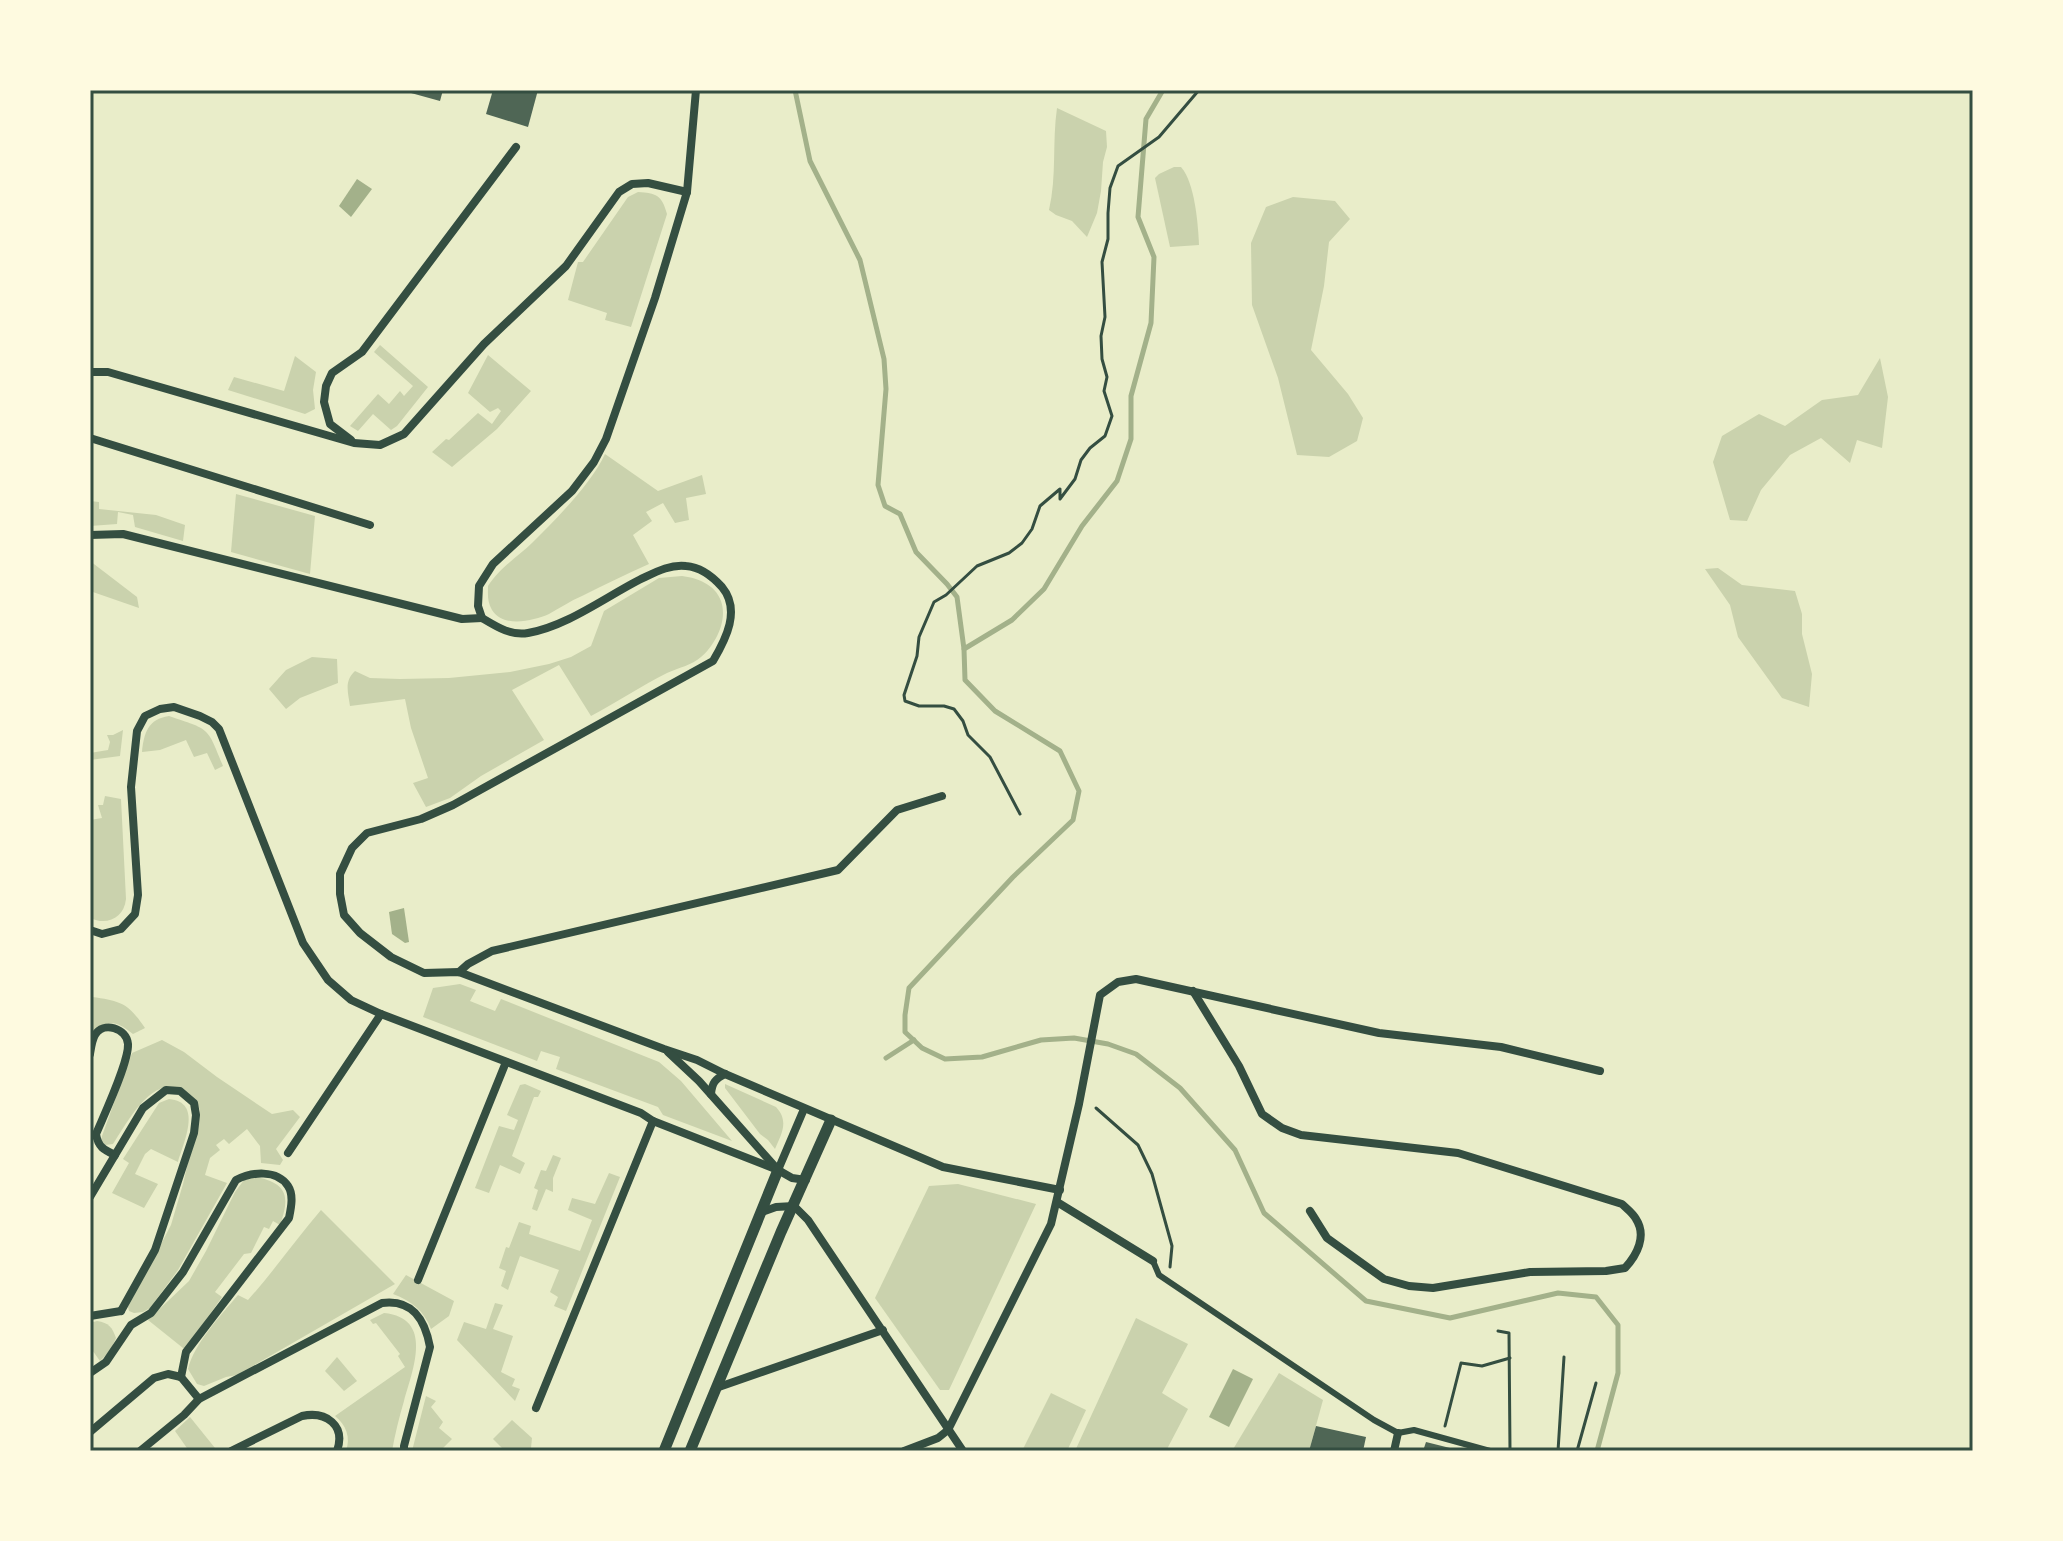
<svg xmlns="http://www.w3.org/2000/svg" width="2063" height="1541" font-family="'Roboto Condensed',sans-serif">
<rect width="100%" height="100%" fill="#e9edc9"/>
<g fill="#cad2ad">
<path d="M1057,108L1106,131L1107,147L1103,162L1101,191L1097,213L1087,237L1072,221L1056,215L1049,210C1057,176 1052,142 1057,108Z"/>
<path d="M1174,167H1181C1195,183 1198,224 1199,245L1170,247L1155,178L1159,174Z"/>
<path d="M638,192C656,193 662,195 667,214L631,327L605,320L607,313L568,300L578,262H583L628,197Z"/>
<path d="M1293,197L1335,201L1350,219L1329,242L1324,286L1311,350L1348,394L1363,418L1357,441L1329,457L1297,455L1278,378L1252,305L1251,243L1266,207Z"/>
<path d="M380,345L428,387L397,426L391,430L373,414L358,431L350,426L378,394L389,404L400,391L404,396L413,386L374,352Z"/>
<path d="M488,355L531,391L497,429L452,467L432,452L446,439L449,440L478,413L492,424L501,411L498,408L490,412L468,393Z"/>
<path d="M295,356L316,372L313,390L315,409L305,414L228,390L234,377L284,391Z"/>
<path d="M1880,358L1888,397L1882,448L1857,440L1850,463L1821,438L1790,455L1761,490L1747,521L1730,520L1713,462L1722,436L1759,414L1785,426L1822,400L1858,395Z"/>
<path d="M605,454L658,491L702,475L706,494L686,498L689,520L675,523L663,503L646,512L652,521L633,535L649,564C626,574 604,585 582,596C570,601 560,608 549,614C533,621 503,628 492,610C487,602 488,594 488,586C500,567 518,557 533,542C557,518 591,484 605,454Z"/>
<path d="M236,494L315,516L310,574L231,552Z"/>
<path d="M90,501L99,502V509L156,515L185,525L183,541L135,527L133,515L118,512L117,524L90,526Z"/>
<path d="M90,561L137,597L139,608L90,591Z"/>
<path d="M1718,568L1742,585L1795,591L1802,614V634L1812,674L1809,707L1782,698L1738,637L1730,605L1705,569Z"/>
<path d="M682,576C697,578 715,584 721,601C728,621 715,645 701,657C692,665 678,668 667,673C641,686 617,702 591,716L559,665L512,690L544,740L481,776L450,798L426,807L413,783L428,778L411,728L405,699L350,706C348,692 344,681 355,671L370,678L400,679L449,678L510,672L549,664L571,657L591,646L604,611L659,578Z"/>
<path d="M312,657L337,659L338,683L300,698L286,709L269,689L286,670Z"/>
<path d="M169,716C210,730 207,726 223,766L215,770L207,753L194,757L186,740L160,750L142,752C144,733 148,719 169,716Z"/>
<path d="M123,730L120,756L90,760V753L108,750L110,742L107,735H113Z"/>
<path d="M105,796L121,799L126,899C124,918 107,926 90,918V820L102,818L98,805H103Z"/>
<path d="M460,984L476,990L470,1001L495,1011L501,999L659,1062L681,1081L732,1141L663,1115L658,1107L556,1069L560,1057L541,1051L537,1061L423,1017L433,988Z"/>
<path d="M90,993L92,997C121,1001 128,1003 145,1028L133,1034C113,1018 105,1019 90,1039Z"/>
<path d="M162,1040L184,1052L217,1077L272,1114L293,1110L300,1117L276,1149L283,1160L280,1165L261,1163L260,1146L247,1129L229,1144L224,1139L216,1145L220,1150L210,1158L205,1175L227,1183L178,1270L150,1308L143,1312L134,1313L129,1311L128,1307L171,1225L183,1184L200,1110C197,1101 193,1098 185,1092C154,1070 127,1123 113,1144L105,1145L101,1142L102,1136L132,1053Z"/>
<path d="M525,1084L541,1091L538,1097H534L512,1156L525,1163L520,1174L500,1165L489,1193L475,1188L499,1126L514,1130L518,1120L507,1115L520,1085Z"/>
<path d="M725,1084L776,1107C789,1121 782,1133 775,1149L768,1140L760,1134L725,1088Z"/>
<path d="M169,1099C203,1102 184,1141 178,1162L151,1149L145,1154L135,1174L158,1184L144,1208L112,1193L129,1163L123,1159L159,1103Z"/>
<path d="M553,1155L561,1158L553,1178V1192L546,1189L537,1211L532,1209L538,1190L534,1188L541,1170L546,1171Z"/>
<path d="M609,1173L620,1177L566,1311L554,1306L558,1297L550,1292L559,1270L520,1256L508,1290L501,1286L506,1271L499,1268L506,1247L509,1248L519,1222L531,1226L529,1234L580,1251L592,1220L568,1210L572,1198L595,1204Z"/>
<path d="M257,1177C288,1184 290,1197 280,1225L273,1221L269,1229L264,1227L251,1253L244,1254L215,1292L222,1297L186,1348H183L148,1320L189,1281L206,1251L235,1192L244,1180Z"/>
<path d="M958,1184L1036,1204L949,1390H940L875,1298L929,1186Z"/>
<path d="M321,1210L395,1284L237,1375L226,1377L204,1386L197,1384L188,1369C194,1344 221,1315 238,1295L248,1300C274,1271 296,1239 321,1210Z"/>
<path d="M406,1275L454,1301L449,1316L431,1329C424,1311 412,1301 393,1294Z"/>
<path d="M495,1303L503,1305L493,1329L513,1336L501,1372L515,1379L512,1386L520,1389L515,1401L457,1340L464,1322L486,1329Z"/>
<path d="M384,1313C434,1318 413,1369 404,1401C399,1418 395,1434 392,1451H346C351,1437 346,1425 335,1416L405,1367L398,1356L400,1354L376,1323L373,1324L370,1320Z"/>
<path d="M1136,1318L1188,1344L1162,1393L1188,1409L1166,1451H1075Z"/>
<path d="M97,1321C109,1323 112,1327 116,1338L110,1351L100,1361L90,1347V1323Z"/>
<path d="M337,1357L357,1381L344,1391L325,1371Z"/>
<path d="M1279,1373L1323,1400L1309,1451H1232Z"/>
<path d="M1051,1393L1086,1410L1067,1451H1022Z"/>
<path d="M426,1396L436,1401L431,1407L443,1422L439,1428L452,1439L440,1451H412Z"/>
<path d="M190,1417L215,1448L210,1451H189L175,1431Z"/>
<path d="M512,1420L532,1438L531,1448L528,1451H505L493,1439Z"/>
</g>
<g fill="#a3b18a">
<path d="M357,179L372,189L351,217L339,206Z"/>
<path d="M404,908L409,942L405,943L392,934L389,912Z"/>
<path d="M1233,1369L1253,1379L1229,1427L1209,1417Z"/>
</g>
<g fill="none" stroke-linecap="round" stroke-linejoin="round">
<g stroke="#a3b18a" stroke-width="5">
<path d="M795,90L810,161L860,260L884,359L886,389L878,485L885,506L900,514L916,552L947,584L957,597L964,649"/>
<path d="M1163,90L1146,119L1138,217L1154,257L1151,323L1131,396V439L1117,481L1082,526L1044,589L1012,620L964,649L965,680L995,711L1060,751L1079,791L1073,820L1013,877L909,988L905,1015V1032L922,1048L945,1059L982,1057L1041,1040L1074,1038L1108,1044L1136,1054L1180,1088L1235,1150L1264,1213L1366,1301L1450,1318L1558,1293L1596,1297L1618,1325V1373L1597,1451"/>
<path d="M886,1058L914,1040"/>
</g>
</g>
<g fill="#4f6655">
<path d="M412,90H443L440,101L411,93Z"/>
<path d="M493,90H538L528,127L486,114Z"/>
<path d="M1316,1426L1366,1437L1363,1451H1309Z"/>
<path d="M1426,1442L1458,1450V1451H1423Z"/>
</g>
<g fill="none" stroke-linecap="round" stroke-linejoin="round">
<g stroke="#344e41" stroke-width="3">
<path d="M1020,814L990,757L968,735L963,721L954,709L944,706H919L905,701L904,695L917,656L919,637L934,602L946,595L977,566L1009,553L1022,543L1032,529L1040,506L1060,489V499L1075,479L1081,460L1090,448L1105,436L1112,416L1104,391L1107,377L1102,359L1101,336L1105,317L1102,262L1108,239V213L1110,188L1118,166L1159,137L1199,90"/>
<path d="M1096,1108L1138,1145L1152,1174L1172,1246L1170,1267"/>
<path d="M1498,1331L1509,1333L1510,1451"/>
<path d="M1445,1426L1461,1363L1482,1366L1510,1358"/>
<path d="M1558,1451L1564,1357"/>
<path d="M1577,1451L1596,1383"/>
</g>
<path stroke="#344e41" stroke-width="6" d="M1153,1261L1159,1275L1374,1420L1398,1433L1414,1430L1490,1451"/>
<g stroke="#344e41" stroke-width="8">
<path d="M696,90L687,192L655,298L606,439L594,462L572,491L493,564L479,586L478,606L482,618C497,627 511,636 528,633C567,626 604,598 639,580C654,573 669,564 686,566C700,567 713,577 722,587C741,610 726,639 713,661L453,805L421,819L367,833L352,848L340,874V894L344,915L360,933L391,957L424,973L459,972L664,1049L697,1060L725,1074L943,1167L1060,1190"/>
<path d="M90,372H108L354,443L380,445L404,434L484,344L566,266L619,192L632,184L648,183L687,192"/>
<path d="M90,438L370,525"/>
<path d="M351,440L330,424L324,402L326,386L332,373L362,352L516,147"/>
<path d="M90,535L123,534L462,619L482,618"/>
<path d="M90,930L102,934L121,929L135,914L138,895L131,787L137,731L145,716L160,709L174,707L200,716L212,722L219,729L303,943L328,980L351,1000L381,1014L641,1113L653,1121L778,1170"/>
<path d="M459,972L468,964L492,951L838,870L897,810L942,796"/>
<path d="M1193,991L1239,1066L1262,1114L1282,1128L1301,1135L1458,1153L1622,1204C1626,1208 1633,1213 1636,1219C1647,1236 1637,1255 1625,1268L1606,1271L1530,1272L1433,1288L1409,1286L1384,1279L1327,1238L1310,1211"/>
<path d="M668,1052L699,1081L778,1170L792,1178L806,1180"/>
<path d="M90,1054C91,1048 92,1040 95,1035C103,1021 127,1028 128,1044C129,1062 104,1115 96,1134C98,1147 104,1150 115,1155"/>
<path d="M711,1094C712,1083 715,1079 725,1074"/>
<path d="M288,1153L381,1014"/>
<path d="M778,1170L804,1109"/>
<path d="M90,1197L143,1108L166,1090L180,1091L194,1103L196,1115L194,1133L155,1250L121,1311"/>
<path d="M1057,1202L1153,1261"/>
<path d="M762,1212L776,1207L794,1206L808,1220L963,1451"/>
<path d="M418,1280L506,1062"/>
<path d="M90,1316L121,1311"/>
<path d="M90,1373L106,1362L131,1325L151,1313L183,1272L236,1180C251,1172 277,1169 288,1186C294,1195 291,1208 289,1218L186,1352L181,1377"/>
<path d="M181,1377L199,1399"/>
<path d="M716,1388L883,1330"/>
<path d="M536,1408L653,1121"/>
<path d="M90,1432L154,1378L168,1374L181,1377"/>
<path d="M140,1451L184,1415L199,1399L382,1303C413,1299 425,1320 430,1347L404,1446V1451"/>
<path d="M231,1451L302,1416C326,1411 346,1425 337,1451"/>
<path d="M904,1451L938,1438L948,1430L1051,1224L1079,1104L1100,995L1118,982L1136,979L1379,1033L1501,1047L1600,1071"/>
<path d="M1394,1451L1398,1433"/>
</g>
<g stroke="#344e41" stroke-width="11">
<path d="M664,1451L778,1170"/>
<path d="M690,1451L781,1232L831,1120"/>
</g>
</g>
<rect width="2063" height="1541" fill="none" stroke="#fefae0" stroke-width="184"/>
<rect x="92" y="92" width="1879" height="1357" fill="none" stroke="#344e41" stroke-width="3"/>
</svg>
